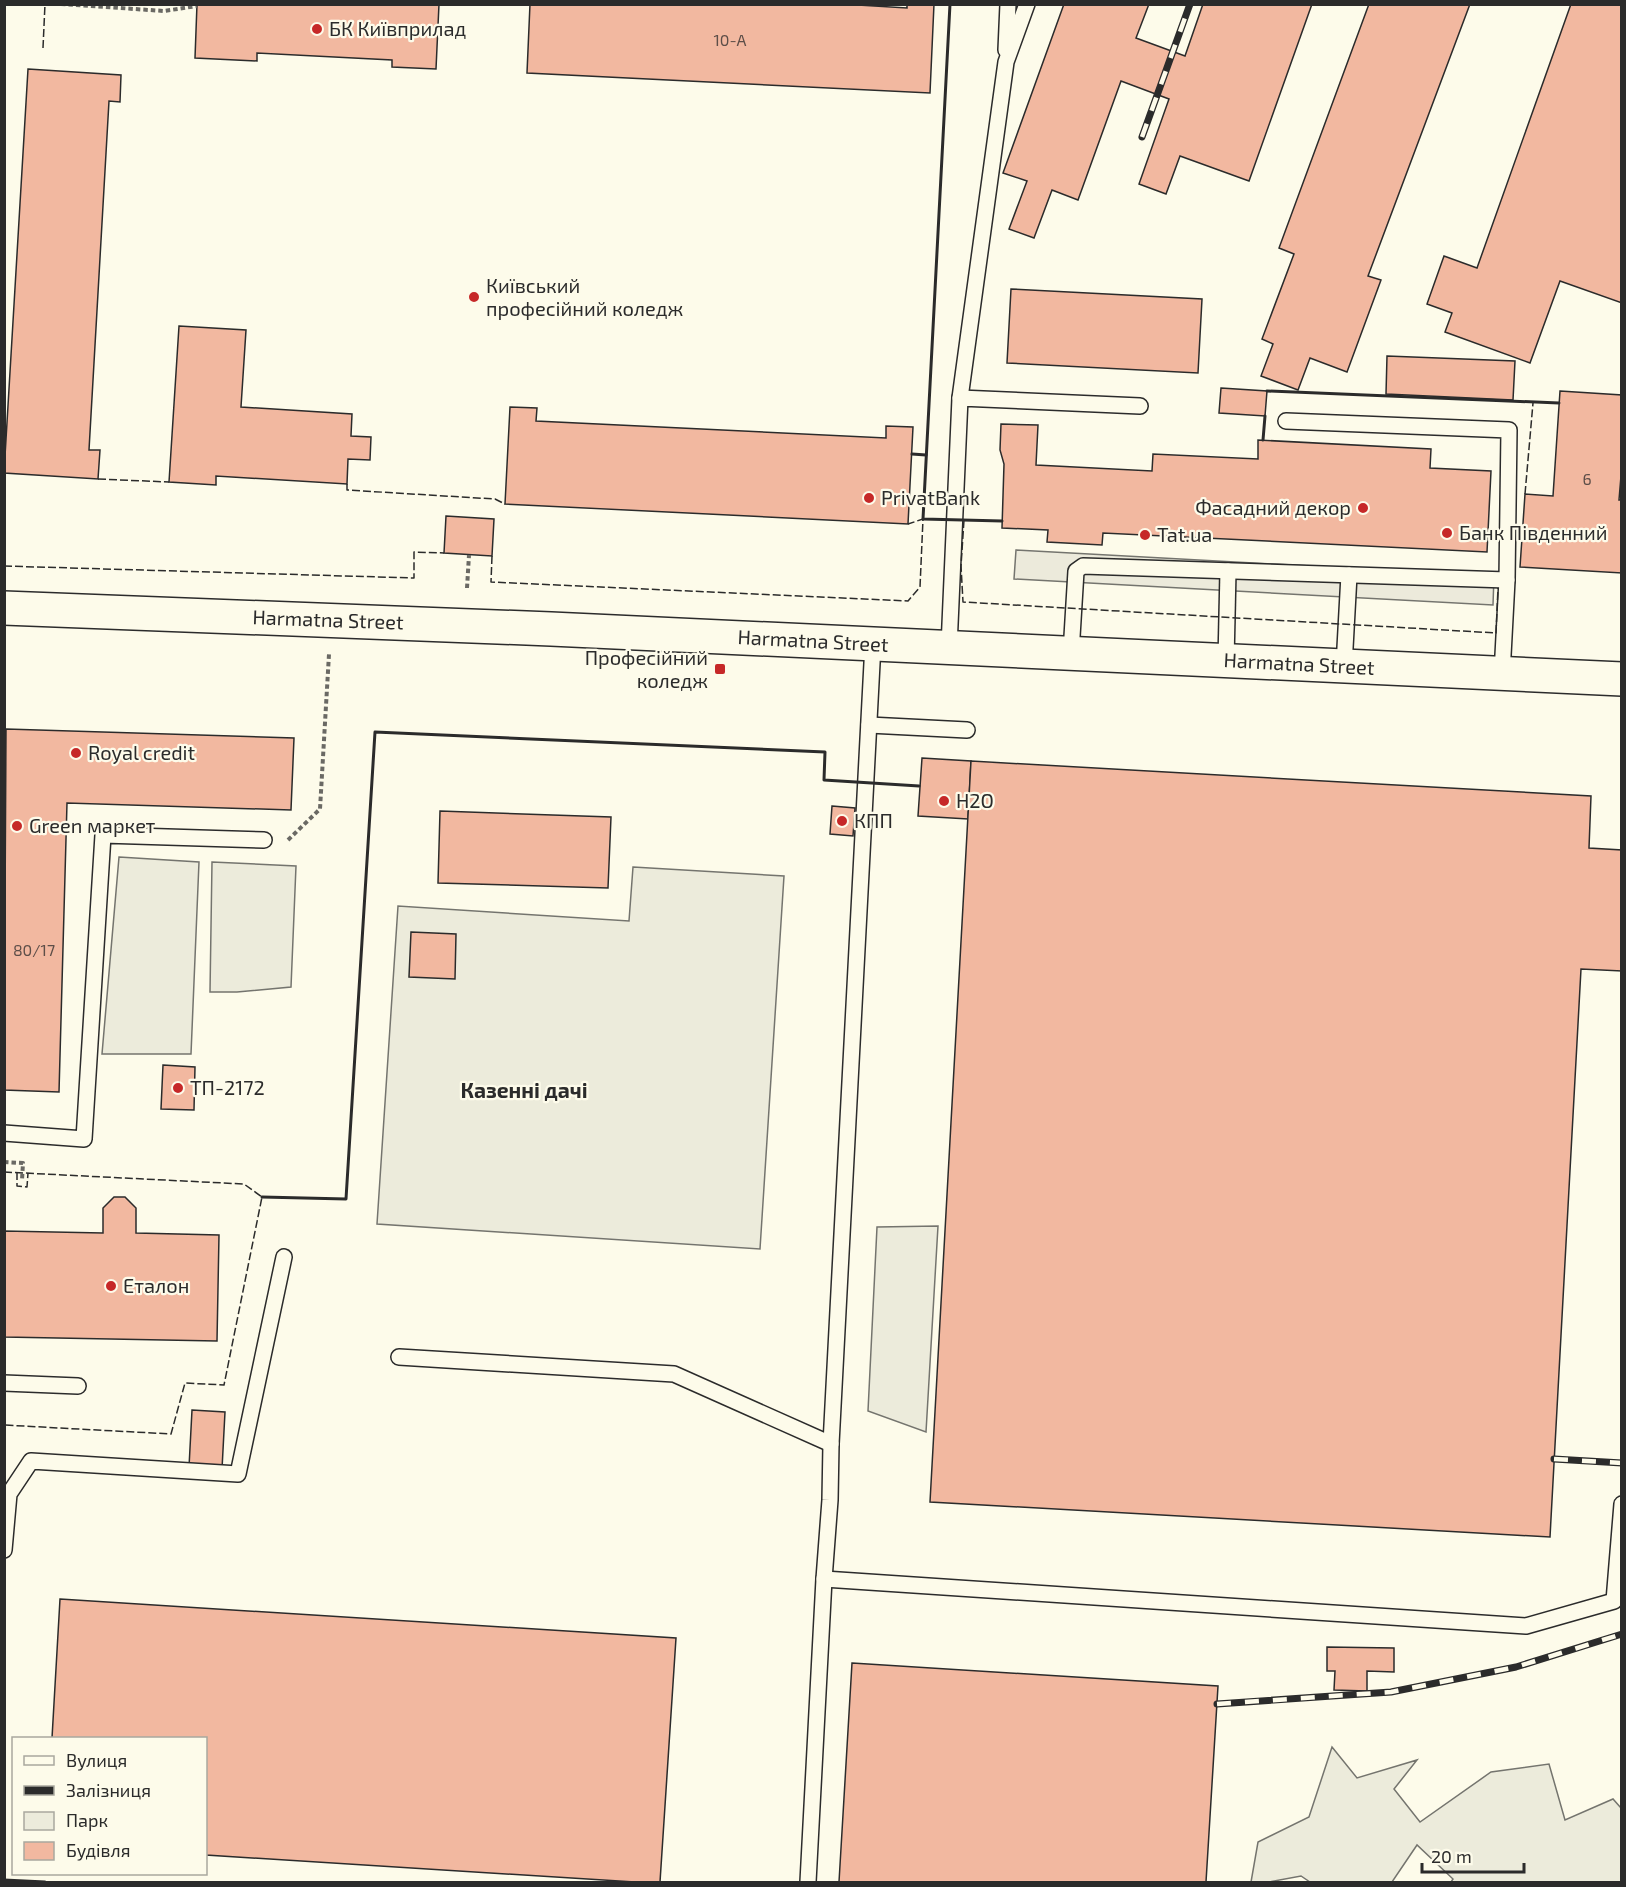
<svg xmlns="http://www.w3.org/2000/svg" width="1626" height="1887" font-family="'Exo 2',sans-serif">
<rect width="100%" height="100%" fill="#fdfbea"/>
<g fill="#ecebdb" stroke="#74746e" stroke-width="1.5">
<path d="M119,857L199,862L191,1054H102Z"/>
<path d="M212,862L296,866L291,987L237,992H210Z"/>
<path d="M633,867L784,876L760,1249L377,1224L398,906L629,921Z"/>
<path d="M938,1226L926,1432L868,1411L877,1227Z"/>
<path d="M1332,1747L1357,1778L1417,1760L1394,1789L1420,1822L1491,1772L1549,1764L1565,1820L1613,1799L1621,1808V1882H1451L1453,1879L1417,1845L1392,1882H1310L1301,1876L1269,1882H1251L1258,1842L1309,1817Z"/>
</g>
<path fill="#eceadb" stroke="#74746e" stroke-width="1.5" d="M1016,550L1494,576L1493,605L1014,579Z"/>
<g fill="#f2b8a0" stroke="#2b2b2b" stroke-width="1.5">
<path d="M197,4H439L436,69L392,67V60L257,53V61L195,58Z"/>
<path d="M530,4H841L907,8V4H934L930,93L527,73Z"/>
<path d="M1064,4H1149L1136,38L1185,56L1203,4H1312L1249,181L1180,156L1166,194L1139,184L1169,99L1121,81L1078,200L1052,190L1034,238L1009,229L1027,181L1003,173Z"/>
<path d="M1369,4H1470L1368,276L1381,280L1347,372L1310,358L1298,390L1261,376L1273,344L1262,339L1294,254L1279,248Z"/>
<path d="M1571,4H1622V303L1560,281L1530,363L1445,332L1452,313L1427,304L1444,256L1477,268Z"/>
<path d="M28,69L121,75L120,102L109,101L89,450H100L98,479L4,473Z"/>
<path d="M1011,289L1202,299L1198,373L1007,363Z"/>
<path d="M179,326L246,330L241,407L352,414L351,436L371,437L370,460L348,459L347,484L216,476V485L169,482Z"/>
<path d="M1387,356L1515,361L1513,400L1386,394Z"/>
<path d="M1221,388L1267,391L1265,416L1219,413Z"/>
<path d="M1560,391L1622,395V464L1619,500H1622V573L1520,567L1525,494L1553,496Z"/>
<path d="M510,407L537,408L536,421L886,438V426L913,427L908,524L505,504Z"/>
<path d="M1001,424L1038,425L1036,465L1152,471L1153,454L1258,459V440L1431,449L1430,468L1491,471L1487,552L1103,533L1102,545L1047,542L1048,530L1002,528L1004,464L1000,450Z"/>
<path d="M446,516L494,519L492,556L444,553Z"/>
<path d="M6,729L294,738L291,810L67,803L59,1092L4,1090Z"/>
<path d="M922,758L971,761L968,819L918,816Z"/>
<path d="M971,761L1591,796L1589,848L1622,850V971L1581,969L1550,1537L930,1502Z"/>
<path d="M832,806L855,808L853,836L830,834Z"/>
<path d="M440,811L611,817L608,888L438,883Z"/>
<path d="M411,932L456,934L455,979L409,977Z"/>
<path d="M163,1065L195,1067L194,1110L161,1109Z"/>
<path d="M114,1197H125L136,1208V1233L219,1235L217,1341L4,1337V1231L103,1233V1208Z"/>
<path d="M192,1410L225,1412L222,1469L189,1467Z"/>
<path d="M60,1599L676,1638L660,1882H635L206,1855V1738H52Z"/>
<path d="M1327,1647L1394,1648V1672L1367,1671V1691L1334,1690L1335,1671H1327Z"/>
<path d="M852,1663L1218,1686L1206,1882H839Z"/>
</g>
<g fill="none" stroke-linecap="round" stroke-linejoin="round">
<defs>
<g id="service">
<path d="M1006,50L1008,4"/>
<path d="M960,398L1006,62L1027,4"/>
<path d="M1286,421L1509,430L1507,580L1502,674"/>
<path d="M949,647L960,398L1140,406"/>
<path d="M1071,653L1076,571L1083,566L1507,580"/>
<path d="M1226,661L1228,571"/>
<path d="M1344,666L1349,575"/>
<path d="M869,725L967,730"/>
<path d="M4,1133L84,1139L103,835L264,840"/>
<path d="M399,1357L674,1374L831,1444"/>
<path d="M4,1383L78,1386"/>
<path d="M4,1550L9,1494L31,1461L238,1474L284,1257"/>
<path d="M824,1579L1526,1626L1614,1601L1622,1504"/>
<path d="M808,1882L824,1579L830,1500L831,1444L873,644"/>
</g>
<path id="tertiary" d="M4,608L551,629L1622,679"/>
</defs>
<use href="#service" stroke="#2b2b2b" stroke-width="18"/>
<use href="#tertiary" stroke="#2b2b2b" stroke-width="36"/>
<g stroke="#6a6964" stroke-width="4" stroke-dasharray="4.5 3" stroke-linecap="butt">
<path d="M61,4L164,11L197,6"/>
<path d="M467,588L469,555"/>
<path d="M288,840L320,809L329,654"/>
<path d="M4,1162L23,1163L22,1180"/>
</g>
<use href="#service" stroke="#fdfbea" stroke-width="15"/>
<use href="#tertiary" stroke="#fdfbea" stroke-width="33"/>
<defs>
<g id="rail">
<path d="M1142,137L1190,4"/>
<path d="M1554,1459L1622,1463"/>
<path d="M1217,1704L1391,1692L1516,1667L1622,1634"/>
</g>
</defs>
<use href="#rail" stroke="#2b2b2b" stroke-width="7"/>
<use href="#rail" stroke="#fdfbea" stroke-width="4.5" stroke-dasharray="14" stroke-linecap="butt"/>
<g stroke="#2b2b2b" stroke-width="1.5" stroke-dasharray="8 3" stroke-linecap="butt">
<path d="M43,48L45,4"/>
<path d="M98,479L169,482"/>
<path d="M347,484V490L495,499L505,504"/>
<path d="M1525,494L1533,403"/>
<path d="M964,520L961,566L963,602L1496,633L1498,588"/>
<path d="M492,556L491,582L908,601L920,587L923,519L908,524"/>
<path d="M4,566L414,578V552L444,553"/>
<path d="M4,1172L244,1184L262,1197L224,1385L185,1383L171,1434L4,1425"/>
<path d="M17,1172V1186L27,1187L28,1173"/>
</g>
<g stroke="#2b2b2b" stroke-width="3">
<path d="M950,4L923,519L1002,521"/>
<path d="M1267,391L1559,403"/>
<path d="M1263,440L1265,416"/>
<path d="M912,454L926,455"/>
<path d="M262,1197L346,1199L375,732L825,752L824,780L919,786"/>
<path d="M4,1880L45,1882"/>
</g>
</g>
<g fill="#c62828" stroke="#fdfbea" stroke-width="2">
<circle cx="317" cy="29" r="6"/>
<circle cx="474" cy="297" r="6"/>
<circle cx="869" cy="498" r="6"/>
<circle cx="1363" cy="508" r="6"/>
<circle cx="1447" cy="533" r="6"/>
<circle cx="1145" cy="535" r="6"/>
<rect x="714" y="663" width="12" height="12" rx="3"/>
<circle cx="76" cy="753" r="6"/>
<circle cx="944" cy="801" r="6"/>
<circle cx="842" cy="821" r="6"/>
<circle cx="17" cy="826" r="6"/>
<circle cx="178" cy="1088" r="6"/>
<circle cx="111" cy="1286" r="6"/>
</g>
<g text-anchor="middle" stroke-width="4.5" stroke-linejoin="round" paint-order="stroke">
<g font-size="16" fill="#5d4e48">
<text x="730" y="46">10-А</text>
<text x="1587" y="485">6</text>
<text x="34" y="956">80/17</text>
</g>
<g font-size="20" fill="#2b2b2b" stroke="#fdfbea" text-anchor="start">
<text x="329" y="36">БК Київприлад</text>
<text x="486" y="293">Київський<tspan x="486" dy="23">професійний коледж</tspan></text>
<text x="881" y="505">PrivatBank</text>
<text x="1351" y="515" text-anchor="end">Фасадний декор</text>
<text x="1459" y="540">Банк Південний</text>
<text x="1157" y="542">Tat.ua</text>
<text x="708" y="665" text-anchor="end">Професійний<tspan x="708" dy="23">коледж</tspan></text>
<text x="88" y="760">Royal credit</text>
<text x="956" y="808">H2O</text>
<text x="854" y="828">КПП</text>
<text x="29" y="833">Green маркет</text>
<text x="190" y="1095">ТП-2172</text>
<text x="123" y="1293">Еталон</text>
</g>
<g font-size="20" fill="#2b2b2b" stroke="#fdfbea">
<text transform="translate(328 620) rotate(2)" y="7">Harmatna Street</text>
<text transform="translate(813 641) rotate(3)" y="7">Harmatna Street</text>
<text transform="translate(1299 664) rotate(3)" y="7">Harmatna Street</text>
</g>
<g font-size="21" font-weight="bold" fill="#2b2b2b" stroke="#fdfbea">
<text x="524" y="1098">Казенні дачі</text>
</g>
</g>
<rect width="1626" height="1887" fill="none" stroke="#2b2b2b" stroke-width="12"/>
<rect x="12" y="1737" width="195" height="138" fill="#fdfbea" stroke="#a9a89e" stroke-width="1.5"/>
<rect x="24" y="1756" width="30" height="9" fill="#fdfbea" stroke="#a9a89e" stroke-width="1.5"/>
<text x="66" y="1767" font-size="18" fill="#2b2b2b">Вулиця</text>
<rect x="24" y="1786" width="30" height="9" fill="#2b2b2b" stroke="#a9a89e" stroke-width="1.5"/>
<text x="66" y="1797" font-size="18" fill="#2b2b2b">Залізниця</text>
<rect x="24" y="1812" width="30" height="18" fill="#ecebdb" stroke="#a9a89e" stroke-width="1.5"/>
<text x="66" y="1827" font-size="18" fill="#2b2b2b">Парк</text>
<rect x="24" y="1842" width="30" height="18" fill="#f2b8a0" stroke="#a9a89e" stroke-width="1.5"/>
<text x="66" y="1857" font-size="18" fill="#2b2b2b">Будівля</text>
<path d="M1422 1863v9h102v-9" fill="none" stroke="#2b2b2b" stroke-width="3"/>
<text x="1431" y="1863" font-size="18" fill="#2b2b2b" stroke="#fdfbea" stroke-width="4.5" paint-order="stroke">20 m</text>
</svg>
